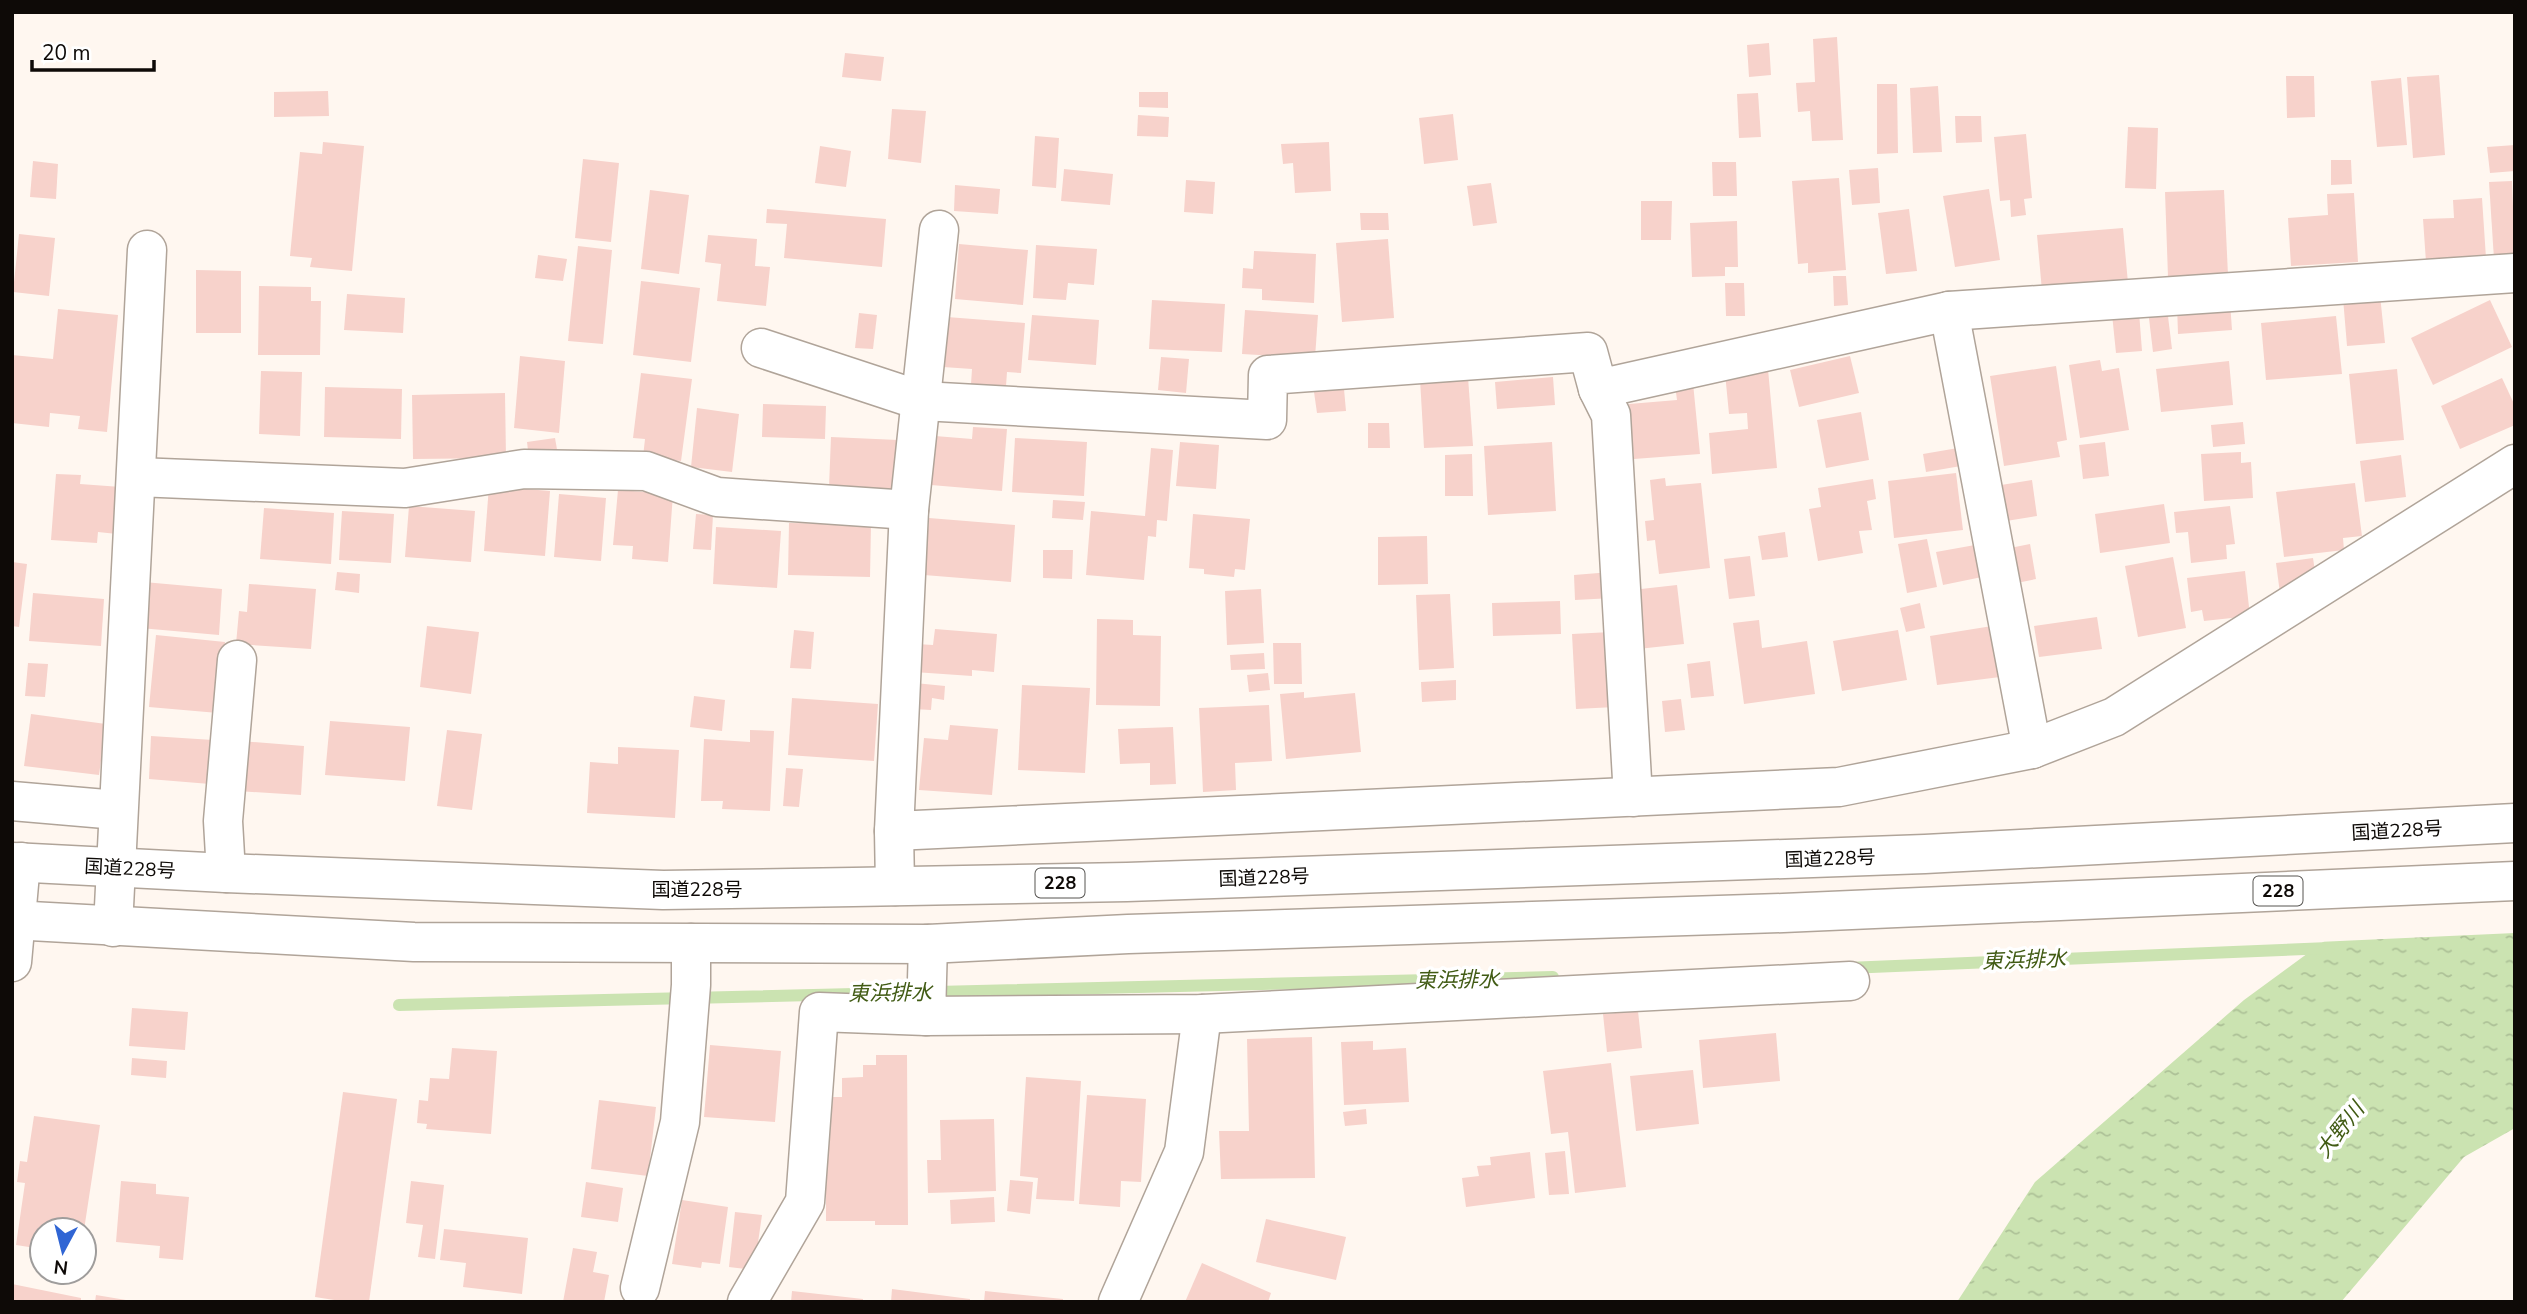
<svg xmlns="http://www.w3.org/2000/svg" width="2527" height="1314" font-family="'Nunito Sans','Noto Sans JP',sans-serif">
<defs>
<pattern id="water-ripples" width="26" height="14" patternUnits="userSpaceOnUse" patternTransform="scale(1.75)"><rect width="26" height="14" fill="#cbe3b1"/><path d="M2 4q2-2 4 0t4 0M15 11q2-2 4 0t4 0" fill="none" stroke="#adc197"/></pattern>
</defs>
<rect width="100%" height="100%" fill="#fff7f0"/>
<path fill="url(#water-ripples)" d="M2515,801V1128L2464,1157L2341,1302H1957L2035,1182L2244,1000Z"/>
<path fill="#fff7f0" d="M2515,798V933L2318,942L2513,799Z"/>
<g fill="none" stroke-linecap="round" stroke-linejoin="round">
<g stroke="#cbe3b1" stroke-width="12">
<path d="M1847,968L2329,948"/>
<path d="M399,1005L1553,977"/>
</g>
</g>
<g fill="#f7d2cb">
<path d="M1837,37L1843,140L1812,141L1810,111L1798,112L1796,83L1815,82L1813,39Z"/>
<path d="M1769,43L1771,75L1749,77L1747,45Z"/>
<path d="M845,53L884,57L881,81L842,77Z"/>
<path d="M2439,75L2445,155L2413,158L2407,77Z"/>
<path d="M2286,76H2314L2315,117L2287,118Z"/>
<path d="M2401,78L2407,145L2377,147L2371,81Z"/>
<path d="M1877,84H1897L1898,153L1877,154Z"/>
<path d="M1938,86L1942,152L1913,153L1910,88Z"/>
<path d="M328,91L329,116L274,117V92Z"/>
<path d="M1139,92H1168V108L1139,107Z"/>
<path d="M1758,93L1761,137L1739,138L1737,94Z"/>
<path d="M892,109L926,111L921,163L888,159Z"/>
<path d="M1453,114L1458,160L1424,164L1419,118Z"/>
<path d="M1138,115L1169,117L1168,137L1137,136Z"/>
<path d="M1955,116H1981L1982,142L1956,143Z"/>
<path d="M2128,127L2158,128L2156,189L2125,188Z"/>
<path d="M2026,134L2032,198L2024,199L2026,215L2011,217L2010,200L2000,201L1994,137Z"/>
<path d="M1035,136L1059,138L1056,188L1032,186Z"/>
<path d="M323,142L364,146L352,271L310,267L312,258L290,256L300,152L322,154Z"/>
<path d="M1329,142L1331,191L1295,193L1293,163L1283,164L1281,144Z"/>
<path d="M2515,145V171L2490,173L2487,147Z"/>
<path d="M820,146L851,151L846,187L815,183Z"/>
<path d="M583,159L619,163L611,242L575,238Z"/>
<path d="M2331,160H2351L2352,184L2331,185Z"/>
<path d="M33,161L58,164L56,199L30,197Z"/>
<path d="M1712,162H1736L1737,196H1713Z"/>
<path d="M1878,168L1880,203L1852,205L1849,170Z"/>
<path d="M1064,169L1113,174L1110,205L1061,201Z"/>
<path d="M1839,178L1846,270L1808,273V263L1798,264L1792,181Z"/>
<path d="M1186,180L1215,182L1213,214L1184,212Z"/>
<path d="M2512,181L2515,258L2494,259L2489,182Z"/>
<path d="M1491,183L1497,223L1473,226L1467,186Z"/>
<path d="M955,185L1000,189L998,214L954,211Z"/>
<path d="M1989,189L2000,260L1955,267L1943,196Z"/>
<path d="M650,190L689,195L679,274L641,269Z"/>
<path d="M2224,190L2228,275L2168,277L2165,192Z"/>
<path d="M2354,193L2358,262L2291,266L2288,218L2328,215L2327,194Z"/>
<path d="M2482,198L2486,258L2426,262L2423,219L2454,218L2453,200Z"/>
<path d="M1641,201H1672L1671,240H1641Z"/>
<path d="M767,209L886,219L882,267L784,258L787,224L766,223Z"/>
<path d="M1909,209L1917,271L1886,274L1878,213Z"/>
<path d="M1360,213H1388L1389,230H1361Z"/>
<path d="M1737,221L1738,267H1725V276L1692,277L1690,223Z"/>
<path d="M2123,228L2128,283L2042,291L2037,235Z"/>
<path d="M19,234L55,238L49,296L13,292Z"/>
<path d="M708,235L757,239L755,266L770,267L766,306L717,301L721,264L705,262Z"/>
<path d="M1388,239L1394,318L1342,322L1336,243Z"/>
<path d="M959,244L1028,250L1023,305L955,299Z"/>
<path d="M1036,245L1097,249L1094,285L1068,283L1066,300L1033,298Z"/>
<path d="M578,246L612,250L603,344L568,341Z"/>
<path d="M1254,251L1316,254L1314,303L1262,300V289L1242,288L1243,268L1253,269Z"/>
<path d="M538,255L567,259L563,281L535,278Z"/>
<path d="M196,270L241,271V333H196Z"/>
<path d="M1833,276H1846L1848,305L1834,306Z"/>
<path d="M641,281L700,288L691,362L633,355Z"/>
<path d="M1725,283H1744L1745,316H1726Z"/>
<path d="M259,286L311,287V301H321L320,355H258Z"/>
<path d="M347,294L405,298L403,333L344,330Z"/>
<path d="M2380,295L2385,343L2347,346L2343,298Z"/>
<path d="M1152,300L1225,304L1222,352L1149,349Z"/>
<path d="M2490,300L2512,347L2433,385L2411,338Z"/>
<path d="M2230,302L2232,330L2178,334L2177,305Z"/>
<path d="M2167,308L2172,349L2153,352L2148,310Z"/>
<path d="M58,309L118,315L107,432L78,429L80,416L50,413L49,427L12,423V355L53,359Z"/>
<path d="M1245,310L1318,315L1315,358L1242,354Z"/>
<path d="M2139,312L2142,351L2116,353L2112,314Z"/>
<path d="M859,313L877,315L873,349L855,348Z"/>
<path d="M1032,315L1099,320L1096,365L1028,360Z"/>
<path d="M2336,316L2342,374L2266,380L2261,323Z"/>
<path d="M947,317L1025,323L1021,373L1007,372L1006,386L971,384L972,369L943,367Z"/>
<path d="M520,356L565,361L559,433L514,428Z"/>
<path d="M1850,356L1859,393L1799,407L1790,370Z"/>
<path d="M1161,357L1189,359L1186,393L1158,390Z"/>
<path d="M2100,360L2102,371L2119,368L2129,430L2080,438L2069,365Z"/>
<path d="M2229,361L2233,405L2161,412L2156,369Z"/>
<path d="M2056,366L2067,440L2057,442L2060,457L2004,466L1990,376Z"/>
<path d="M1768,369L1777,468L1712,474L1709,433L1748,429L1747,413L1729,414L1725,373Z"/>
<path d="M2397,369L2404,440L2356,444L2349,374Z"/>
<path d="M261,371L302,372L300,436L259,434Z"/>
<path d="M641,373L692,379L681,461L643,457L645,439L633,438Z"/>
<path d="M1468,377L1473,446L1424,448L1420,379Z"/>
<path d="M1553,377L1555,405L1497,409L1495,382Z"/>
<path d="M2502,378L2515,406V425L2460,449L2441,406Z"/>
<path d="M1693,383L1700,454L1634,459L1629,404L1677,400L1675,385Z"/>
<path d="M325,387L402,389L401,439L324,437Z"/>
<path d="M1344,389L1346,411L1317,413L1314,392Z"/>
<path d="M505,393L506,458L413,459L412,395Z"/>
<path d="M763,404L826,406L825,439L762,437Z"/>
<path d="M697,408L739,414L732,472L691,467Z"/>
<path d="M1861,412L1869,460L1826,468L1817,420Z"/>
<path d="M2243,422L2245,444L2213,447L2211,425Z"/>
<path d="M1368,423H1389L1390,448H1368Z"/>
<path d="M973,427L1007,429L1002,491L931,485L935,436L972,439Z"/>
<path d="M831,437L898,440L896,490L829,487Z"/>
<path d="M555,438L558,455L529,459L527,442Z"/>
<path d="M1015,438L1087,442L1084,496L1012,492Z"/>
<path d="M1180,442L1219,445L1216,489L1176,486Z"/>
<path d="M1552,442L1556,511L1488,515L1484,446Z"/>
<path d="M2105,442L2109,476L2083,479L2079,445Z"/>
<path d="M1151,448L1173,450L1167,521L1157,520L1156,537L1148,536L1144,580L1086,575L1091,511L1145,516Z"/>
<path d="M1958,448L1961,466L1926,472L1923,454Z"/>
<path d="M2241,452V463L2251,462L2253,498L2204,501L2201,454Z"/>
<path d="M1472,454L1473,496H1445V455Z"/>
<path d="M2401,455L2406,497L2365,502L2360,461Z"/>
<path d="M1956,473L1963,530L1894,538L1888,481Z"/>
<path d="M56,474L81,475L80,484L121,487L117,534L98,532L97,543L51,540Z"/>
<path d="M1665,478L1666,486L1701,483L1710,568L1659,574L1655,540L1647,541L1645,521L1654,520L1650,480Z"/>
<path d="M1873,479L1876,499L1867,501L1872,530L1859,531L1863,553L1818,561L1809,509L1821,507L1818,488Z"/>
<path d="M2032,480L2037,516L2000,522L1995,486Z"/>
<path d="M2355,483L2362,536L2343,538L2344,550L2284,557L2276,492Z"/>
<path d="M489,486L550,491L545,556L484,551Z"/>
<path d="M618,490L673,494L668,562L632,559L633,546L613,545Z"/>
<path d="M559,494L606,498L601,561L554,557Z"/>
<path d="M1053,500L1085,502L1083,520L1052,518Z"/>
<path d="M2164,504L2170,543L2100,553L2095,514Z"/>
<path d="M409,506L475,511L471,562L405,557Z"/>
<path d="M2230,506L2235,544L2226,545L2227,559L2191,563L2188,532L2176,533L2174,512Z"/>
<path d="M264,508L334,513L331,564L260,559Z"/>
<path d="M342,511L394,514L391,563L339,560Z"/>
<path d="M696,514L713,515L711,550L693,549Z"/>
<path d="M1193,514L1250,519L1245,570L1235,569L1234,577L1204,574V569L1189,568Z"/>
<path d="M929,518L1015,525L1011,582L924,575Z"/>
<path d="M789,523L871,524L870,577L788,575Z"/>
<path d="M716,527L781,531L777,588L713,584Z"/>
<path d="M1785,532L1788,557L1762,560L1758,536Z"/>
<path d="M1427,536L1428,584L1378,585V537Z"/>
<path d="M1927,539L1937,587L1907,593L1898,544Z"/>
<path d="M2030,544L2036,579L2012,584L2005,549Z"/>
<path d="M1975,545L1982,577L1943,585L1936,552Z"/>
<path d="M1043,550H1073L1072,579L1043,578Z"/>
<path d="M1750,556L1755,596L1729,599L1724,559Z"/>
<path d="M2173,557L2186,628L2138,637L2125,566Z"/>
<path d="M2313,558L2316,578L2281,601L2276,563Z"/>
<path d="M12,562L27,564L19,627L12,626Z"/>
<path d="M2245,571L2250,616L2204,621L2202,610L2191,612L2187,578Z"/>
<path d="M337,572L360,574L359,593L335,590Z"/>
<path d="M1611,572L1613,598L1575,600L1574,575Z"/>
<path d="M144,582L222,589L219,635L140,628Z"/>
<path d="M249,584L316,589L311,649L236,644L239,611L247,612Z"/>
<path d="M1677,585L1684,644L1638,649L1632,590Z"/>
<path d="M1261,589L1264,643L1227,645L1225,591Z"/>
<path d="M33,593L104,599L101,646L29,641Z"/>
<path d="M1450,594L1454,668L1419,670L1416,595Z"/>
<path d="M1560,601L1561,634L1493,636L1492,603Z"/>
<path d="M1920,603L1925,628L1906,632L1900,608Z"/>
<path d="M2097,617L2102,649L2039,657L2034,626Z"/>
<path d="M1097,619L1133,620V635L1161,636L1160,706L1096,705Z"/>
<path d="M1759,620L1762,648L1807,641L1815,694L1744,704L1733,623Z"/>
<path d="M427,626L479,632L471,694L420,687Z"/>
<path d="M1992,626L2000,677L1937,685L1930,636Z"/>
<path d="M935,629L997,634L994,672L972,670V676L914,672L917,644L933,645Z"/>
<path d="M794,630L814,632L811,669L790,668Z"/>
<path d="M1898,630L1907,680L1842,691L1833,641Z"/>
<path d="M1611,632L1615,707L1576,709L1572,634Z"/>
<path d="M156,635L225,642L218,713L149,707Z"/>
<path d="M1273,643H1301L1302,684H1274Z"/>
<path d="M1264,653L1265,669L1231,670L1230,655Z"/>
<path d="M1710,661L1714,696L1691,698L1687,664Z"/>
<path d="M28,663L48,664L45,697L25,696Z"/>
<path d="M1268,673L1270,690L1249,692L1247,675Z"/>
<path d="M1456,680V700L1422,702L1421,682Z"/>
<path d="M915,683L945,686L944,700L932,698L931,710L913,709Z"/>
<path d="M1022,685L1090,688L1085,773L1018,770Z"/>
<path d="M1304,692V698L1355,693L1361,752L1286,759L1280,694Z"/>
<path d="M694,696L725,700L722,731L690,727Z"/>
<path d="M792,698L878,704L874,761L788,755Z"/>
<path d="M1681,699L1685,730L1665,732L1662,701Z"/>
<path d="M1269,705L1272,761L1235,763L1236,790L1203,792L1199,708Z"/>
<path d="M31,714L106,724L99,775L24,766Z"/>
<path d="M330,721L410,727L405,781L325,775Z"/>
<path d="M950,725L998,729L992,795L919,790L924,738L948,740Z"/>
<path d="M1173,727L1176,784L1150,785V763L1120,764L1118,729Z"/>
<path d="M447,730L482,734L472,810L437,806Z"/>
<path d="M750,730L774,731L770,811L722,809L723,801H701L704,739L750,742Z"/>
<path d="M151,736L213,740L210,784L149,779Z"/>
<path d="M240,741L304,746L301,795L237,791Z"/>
<path d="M618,747L679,750L675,818L587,813L590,762L618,764Z"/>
<path d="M786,768L803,769L799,807L783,806Z"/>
<path d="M132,1008L188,1012L185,1050L129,1046Z"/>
<path d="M1638,1011L1642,1048L1607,1052L1603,1014Z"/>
<path d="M1776,1033L1780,1081L1703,1088L1699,1040Z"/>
<path d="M1312,1037L1315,1178L1221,1179L1219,1131H1249L1247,1039Z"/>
<path d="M1373,1041V1050L1406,1048L1409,1102L1344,1105L1341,1042Z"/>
<path d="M710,1045L781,1051L775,1122L704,1117Z"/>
<path d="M452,1048L497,1051L491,1134L426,1129L427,1124L417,1123L419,1100L428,1101L430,1078L449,1079Z"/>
<path d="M876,1055H907L908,1225H875V1221H826V1097H842V1078L863,1077V1065H876Z"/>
<path d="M132,1058L167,1061L166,1078L131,1075Z"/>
<path d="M1611,1063L1626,1187L1575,1193L1568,1132L1551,1134L1543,1071Z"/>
<path d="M1693,1070L1699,1124L1636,1131L1630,1076Z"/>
<path d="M1026,1077L1081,1081L1074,1201L1036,1199L1038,1178L1020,1176Z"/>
<path d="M343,1092L397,1099L369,1302H347L315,1297Z"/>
<path d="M1087,1095L1146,1099L1141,1182L1121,1181L1120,1207L1079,1204Z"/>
<path d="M599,1100L656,1107L648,1176L591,1169Z"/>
<path d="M1366,1109L1367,1124L1345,1126L1343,1112Z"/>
<path d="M34,1116L100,1125L84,1230H42V1249L16,1245L25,1183L17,1182L20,1161L27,1162Z"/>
<path d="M994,1119L996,1191L928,1193L927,1160H941L940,1120Z"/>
<path d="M1565,1151L1569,1194L1549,1195L1545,1153Z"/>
<path d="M1530,1152L1535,1198L1466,1207L1462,1178L1479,1176L1477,1166L1491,1165L1490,1157Z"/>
<path d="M1010,1180L1033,1182L1030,1214L1007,1211Z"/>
<path d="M121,1181L156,1184V1194L189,1197L183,1260L159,1258L160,1246L116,1242Z"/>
<path d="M411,1181L444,1185L435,1259L418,1257L423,1225L406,1223Z"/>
<path d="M586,1182L623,1188L618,1222L581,1217Z"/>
<path d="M994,1197L995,1222L951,1224L950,1200Z"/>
<path d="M682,1200L728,1207L720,1264L702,1262L701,1268L672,1264Z"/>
<path d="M735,1212L762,1215L754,1270L729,1267Z"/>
<path d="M1266,1219L1346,1237L1336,1280L1256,1262Z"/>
<path d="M444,1229L528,1238L522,1294L463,1287L466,1263L440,1260Z"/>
<path d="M573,1248L597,1252L593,1272L609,1275L604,1302H563Z"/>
<path d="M1202,1263L1271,1293L1268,1302H1185Z"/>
<path d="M12,1284L81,1298V1302H12Z"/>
<path d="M892,1289L970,1299V1302H891Z"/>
<path d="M792,1291L863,1299V1302H791Z"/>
<path d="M985,1291L1063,1299V1302H984Z"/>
<path d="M96,1295L126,1300V1302H95Z"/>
</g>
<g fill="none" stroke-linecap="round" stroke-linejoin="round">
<defs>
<g id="minor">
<path d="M1949,311L2032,749"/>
<path d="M761,348L922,401L1267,420L1268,375L1588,352L1598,389L1949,311L2515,273"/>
<path d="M1598,389L1611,415L1633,797"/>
<path d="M137,477L405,488L524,469L646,471L717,497L909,510"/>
<path d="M12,801L117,810"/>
<path d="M894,831L1839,787L2032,749L2114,717L2515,464"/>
<path d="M226,873L223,821L237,660"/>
<path d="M895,886L894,831L909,510L939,230"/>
<path d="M113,927L147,250"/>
<path d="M928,944L926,1016L1202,1014L1850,981"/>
<path d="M12,962L21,862"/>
<path d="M640,1288L680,1122L691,985V943"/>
<path d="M747,1302L805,1202L819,1012L926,1016"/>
<path d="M1118,1302L1184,1152L1202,1014"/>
</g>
<g id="highway">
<path d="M12,862L226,873L663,890L853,887L1127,882L1925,854L2515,823"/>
<path d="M12,920L414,942L928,944L1128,934L1783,913L2515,881"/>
</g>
</defs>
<use href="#minor" stroke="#b0a499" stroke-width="41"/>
<use href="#highway" stroke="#b0a499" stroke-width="41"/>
<use href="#minor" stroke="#fff" stroke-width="38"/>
<use href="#highway" stroke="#fff" stroke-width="38"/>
</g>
<g text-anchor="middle" stroke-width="7" stroke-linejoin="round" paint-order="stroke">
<g fill="#fff" stroke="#565451" stroke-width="2">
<rect x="1035.5" y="868.5" width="49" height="29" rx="5"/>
<rect x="2253.5" y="876.5" width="49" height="29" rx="5"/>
</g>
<g font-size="18" font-weight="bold" fill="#0e0a07">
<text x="1060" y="889">228</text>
<text x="2278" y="897">228</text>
</g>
<g font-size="19" fill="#0e0a07" stroke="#fff">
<text transform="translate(2397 830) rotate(-3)" y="7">国道228号</text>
<text transform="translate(1830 858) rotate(-2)" y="7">国道228号</text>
<text transform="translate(130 868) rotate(3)" y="7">国道228号</text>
<text transform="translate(1264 877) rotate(-2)" y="7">国道228号</text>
<text x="697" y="896">国道228号</text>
</g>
<g font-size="21" font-style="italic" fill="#415b14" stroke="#fff">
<text transform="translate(2024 960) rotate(-2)" y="7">東浜排水</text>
<text transform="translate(1457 980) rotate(-1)" y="7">東浜排水</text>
<text transform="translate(890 993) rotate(-1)" y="7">東浜排水</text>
<text transform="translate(2340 1130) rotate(-52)" y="7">大野川</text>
</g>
</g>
<rect width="2527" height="1314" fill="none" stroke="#0e0a07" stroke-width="28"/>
<g transform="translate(63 1251) rotate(187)"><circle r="33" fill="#ffffff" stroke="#9f9d9c" stroke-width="2"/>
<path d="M0-5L12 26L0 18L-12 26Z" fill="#3065d4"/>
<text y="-10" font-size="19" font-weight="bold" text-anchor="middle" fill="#0e0a07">N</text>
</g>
<path d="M32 60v10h122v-10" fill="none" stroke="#0e0a07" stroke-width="3.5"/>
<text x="42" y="60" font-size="21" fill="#0e0a07" stroke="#ffffff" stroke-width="5" paint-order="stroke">20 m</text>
</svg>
